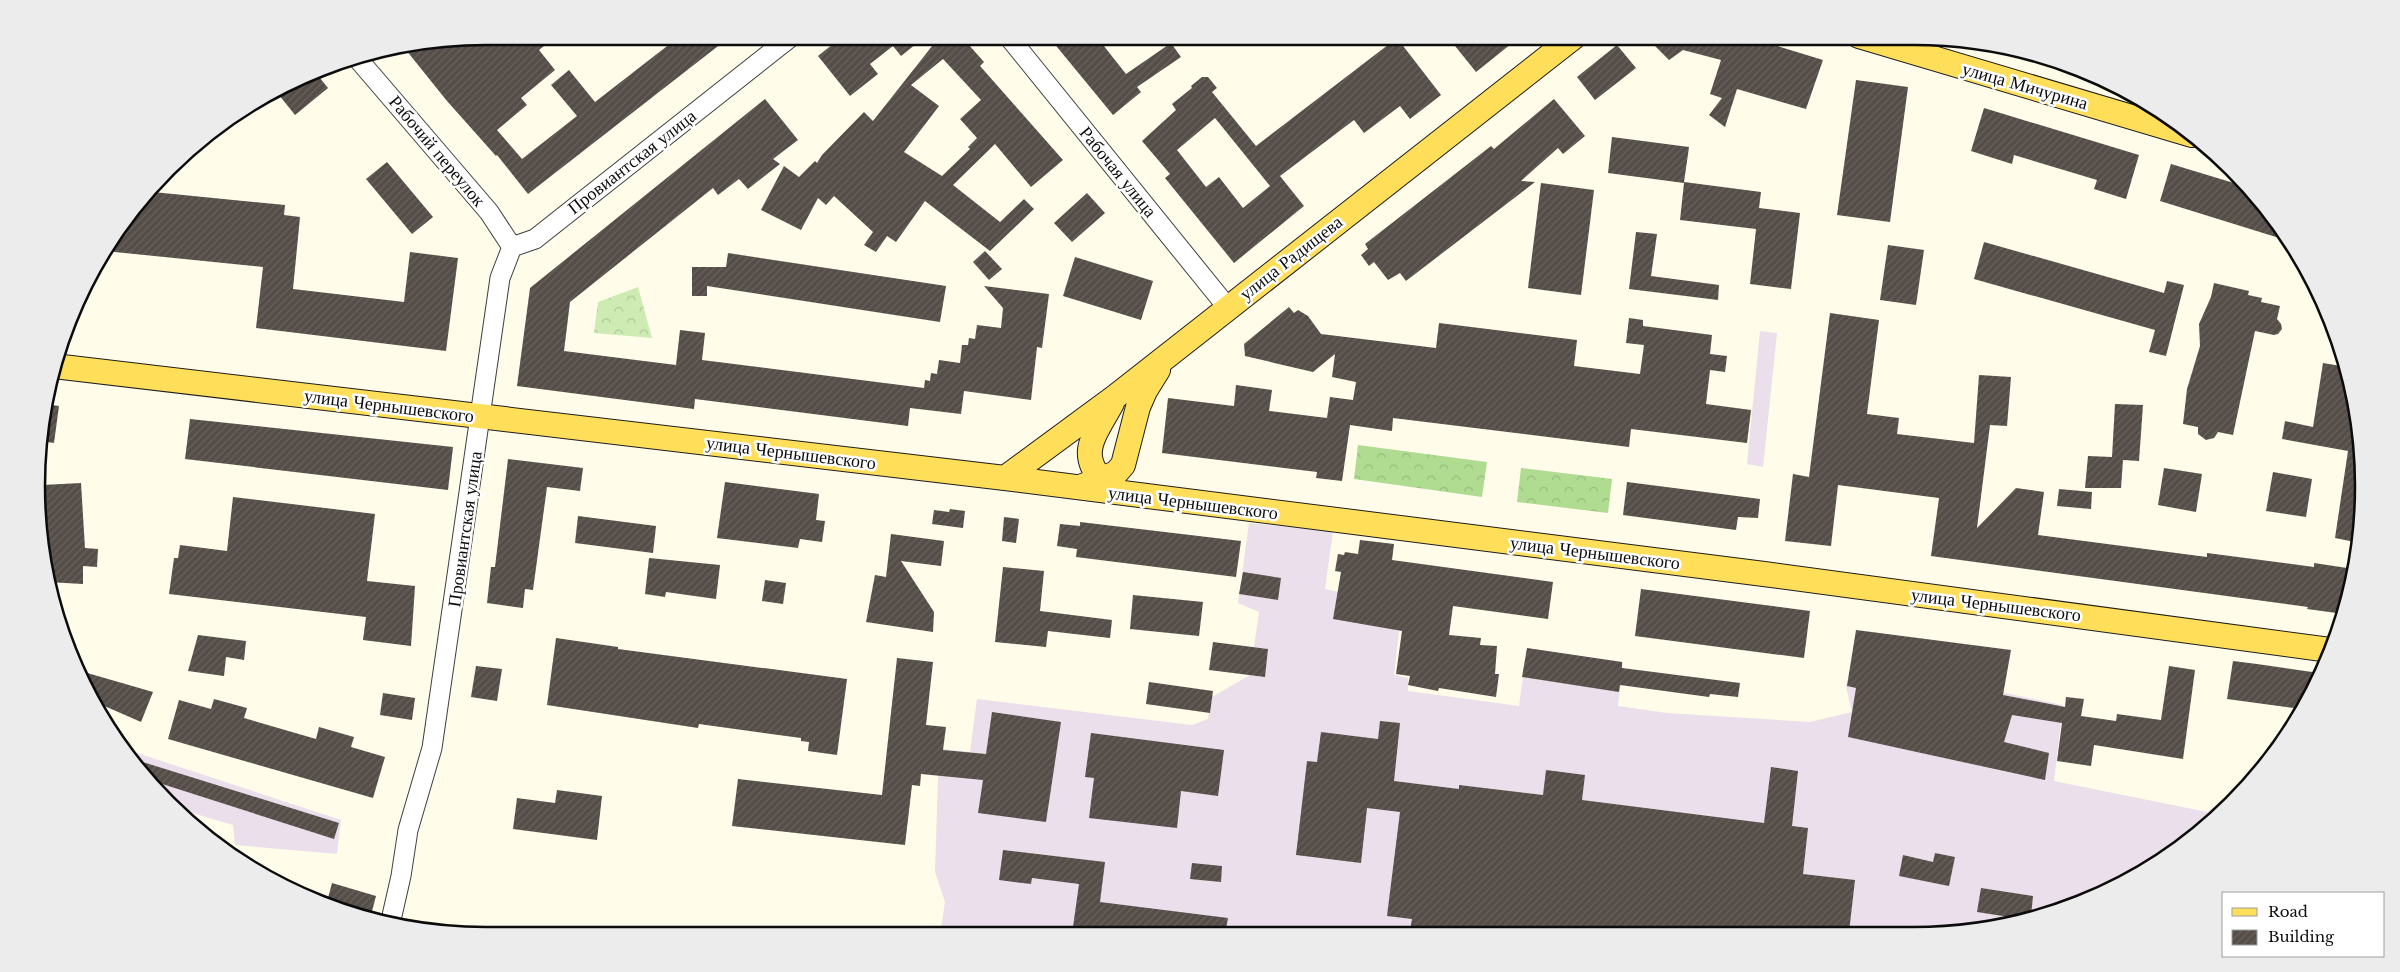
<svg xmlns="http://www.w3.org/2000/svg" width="2400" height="972" font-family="'Libre Baskerville',serif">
<defs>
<pattern id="forest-crowns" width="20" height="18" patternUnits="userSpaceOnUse" patternTransform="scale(1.25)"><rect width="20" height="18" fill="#b0dc91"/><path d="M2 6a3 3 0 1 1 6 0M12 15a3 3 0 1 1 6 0" fill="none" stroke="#96bc7c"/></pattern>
<pattern id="park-crowns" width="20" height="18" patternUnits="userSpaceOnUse" patternTransform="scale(1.25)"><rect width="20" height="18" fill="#cdebb3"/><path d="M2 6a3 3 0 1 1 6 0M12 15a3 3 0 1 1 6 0" fill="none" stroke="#afc899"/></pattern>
<pattern id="building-hatch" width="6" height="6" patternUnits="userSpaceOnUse" patternTransform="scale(1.25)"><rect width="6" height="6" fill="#554d48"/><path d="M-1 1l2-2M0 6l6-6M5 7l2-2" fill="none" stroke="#68625e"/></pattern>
</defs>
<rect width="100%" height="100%" fill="#fffcea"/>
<g fill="#eadfeb">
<path d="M1760,331L1777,333L1763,467L1747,464Z"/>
<path d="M1249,523L1333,531L1325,589L1338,592L1391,629L1399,631L1394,675L1408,678V691L1519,706L1527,648L1623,662L1618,706L1667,713L1810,722L1852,712L1846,686L1852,661L2063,705L2054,781L2207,812L2214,807L2224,809L2210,824L2086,901L1973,932L940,935L945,902L935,872L938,777L942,749L970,752L977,699L1192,725L1208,719L1212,697L1250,675L1265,677L1268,649L1254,647L1259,612L1238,603Z"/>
<path d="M125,749L341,820L337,854L235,845L233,825L182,810Z"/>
</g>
<g fill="url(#forest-crowns)">
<path d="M1358,445L1487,462L1482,497L1354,479Z"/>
<path d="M1521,468L1612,479L1608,513L1517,502Z"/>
</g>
<path fill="url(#park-crowns)" d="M638,287L652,338L594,333L598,302Z"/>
<g fill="url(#building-hatch)" fill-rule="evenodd">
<path d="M486,36H556L539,50L555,70L521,98L527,105L497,130L522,159L577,116L551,85L569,70L595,102L680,36H731L528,194L497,155L496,156L447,101L406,50Z"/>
<path d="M843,36H926L901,56L893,46L870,64L878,74L850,96L818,56Z"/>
<path d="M940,36H961L984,62L980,66L1063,160L1031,187L995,144L953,185L1000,222L1024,199L1034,209L990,251L925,201L896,242L887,236L876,252L864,245L873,232L834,196L826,205L818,198L801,230L761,210L784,166L799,177L815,161L817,163L822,155L864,112L873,121ZM943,59L981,100L960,119L977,138L968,147L970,149L942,176L904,152L939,106L911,85Z"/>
<path d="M1048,36H1096L1126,74L1171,43L1181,57L1137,87L1141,92L1113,115Z"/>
<path d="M1447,36H1521L1476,72Z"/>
<path d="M1645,36H1745L1823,60L1806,109L1737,89L1725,127L1709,115L1722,98L1710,94L1721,60L1683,50L1669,60Z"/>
<path d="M1397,38L1441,95L1410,119L1400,106L1364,133L1354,120L1280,176L1304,206L1234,263L1165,178L1170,174L1142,141L1176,110L1172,104L1192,88L1191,86L1202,77H1208L1217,88L1212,92L1256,146ZM1215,118L1270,186L1243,208L1219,177L1206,187L1177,150Z"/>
<path d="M1617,45L1636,68L1595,100L1577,77Z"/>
<path d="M315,72L328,88L295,115L275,90Z"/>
<path d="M1856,80L1908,87L1890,222L1837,215Z"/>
<path d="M765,99L798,140L773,159L780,164L748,189L739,179L718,195L713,188L570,302L564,351L676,365L680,330L705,333L702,360L924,388L925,380L930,381L931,373L937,374L939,360L960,363L962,345H968L969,338L975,339L977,325L1001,328L1003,308L984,286L1049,294L1042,348L1037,347L1031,400L964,391L961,414L910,408L908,426L695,399L694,409L517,386L530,288Z"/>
<path d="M1554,99L1585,136L1563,154L1558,148L1521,181L1535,182L1406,281L1400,273L1388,280L1374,262L1369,266L1361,255L1368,249L1365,244L1491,146L1494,149Z"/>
<path d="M1984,108L2139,155L2126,199L2094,189L2097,180L2014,155L2012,164L1971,151Z"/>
<path d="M1612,137L1689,147L1684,182L1761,192L1759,208L1800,213L1791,289L1750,284L1756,229L1680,220L1684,183L1608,173Z"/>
<path d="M387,162L433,217L412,234L366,179Z"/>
<path d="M2171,164L2247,187L2271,212L2289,241L2160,201Z"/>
<path d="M1541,183L1594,190L1581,295L1528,288Z"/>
<path d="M153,192L285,205L284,215L300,217L293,289L404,302L410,252L458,258L446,351L256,328L263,267L105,251Z"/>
<path d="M1087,193L1105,213L1072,242L1054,223Z"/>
<path d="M1636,232L1657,234L1651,276L1719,285L1718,300L1629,289Z"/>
<path d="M1984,242L2164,293L2167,281L2184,285L2166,356L2149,352L2155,330L1974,279Z"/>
<path d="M1888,245L1924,250L1916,305L1880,300Z"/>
<path d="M985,251L1002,269L989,280L973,262Z"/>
<path d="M728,253L946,286L940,322L707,286V296H692V267H726Z"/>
<path d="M1075,257L1153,281L1141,320L1063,296Z"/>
<path d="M2214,283L2249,291L2248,295L2262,298L2261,302L2280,306L2277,319L2281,324L2282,329L2278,334L2274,335L2255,331L2233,435L2218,432L2214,438L2206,440L2198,434V427L2183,424L2187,389L2200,346L2199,324L2211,297Z"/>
<path d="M1289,307L1294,313L1298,310L1308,316L1321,334L1436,348L1439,323L1577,340L1574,366L1640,374L1644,345L1626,343L1629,318L1643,320V326L1712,335L1710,354L1727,356L1725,372L1710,370L1706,404L1751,410L1747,443L1631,429L1629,447L1393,418L1392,431L1350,425L1342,481L1316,478L1317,472L1162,453L1168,398L1234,406L1236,385L1272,390L1269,411L1327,418L1330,397L1353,400L1356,382L1332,377L1335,354L1313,372L1245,356L1244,344Z"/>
<path d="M1830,313L1879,320L1867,414L1899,418L1897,434L1974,443L1979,375L2011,377L2007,426L1990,425L1977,528L2016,488L2044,492L2038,535L2207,557V553L2314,567V563L2354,569L2344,614L2307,609L2308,607L1931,556L1939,498L1838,485L1831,546L1785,541L1793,474L1809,477Z"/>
<path d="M2323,363L2347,367L2348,369L2363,456L2360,543L2335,538L2348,451L2282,439L2285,421L2313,427Z"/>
<path d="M45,404L59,406L54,443L41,441L40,427Z"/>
<path d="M2115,404L2143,405L2139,461L2123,460L2121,488H2085L2088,456L2112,457Z"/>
<path d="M190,419L453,447L448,490L185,459Z"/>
<path d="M508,459L583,468L580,491L547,487L533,590L525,589L523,608L487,603L491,567H495Z"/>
<path d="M2164,468L2202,474L2196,512L2158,505Z"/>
<path d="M2273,472L2312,479L2306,517L2266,511Z"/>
<path d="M725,482L819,494L816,520L825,521L822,542L800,539L798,548L717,538Z"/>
<path d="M1627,482L1760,499L1758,518L1738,517L1736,530L1623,515Z"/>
<path d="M81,483L85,548L98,549L97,567L83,566V584L47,582L45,574L42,485Z"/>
<path d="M2059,489L2092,492L2091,509L2057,506Z"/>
<path d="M233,497L375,514L367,581L415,586L411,646L363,640L366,617L169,594L174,558H178L180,545L227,551Z"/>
<path d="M950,509L965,511L963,528L932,524L934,510L949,512Z"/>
<path d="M578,516L656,526L653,553L575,543Z"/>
<path d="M1004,517L1019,519L1016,543L1002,541Z"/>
<path d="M1080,522L1241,541L1236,577L1076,557L1077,549L1057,546L1060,524L1080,526Z"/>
<path d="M891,534L944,541L941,566L901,561L934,612L933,632L866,622L875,575L886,577Z"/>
<path d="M1360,540L1394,544L1392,560L1553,582L1548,619L1453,606L1449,635L1481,638L1480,645L1497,646L1495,674H1499L1496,697L1439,688L1438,691L1408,685L1410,676L1396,674L1402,631L1333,619L1341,572L1335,571L1338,554L1344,555L1345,552L1358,554Z"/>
<path d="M649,558L720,565L716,599L666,592L665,597L645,594Z"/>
<path d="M1003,567L1044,571L1040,611L1112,620L1110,638L1048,631L1046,647L995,642Z"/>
<path d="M1243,572L1281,578L1278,600L1239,594Z"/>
<path d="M765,580L786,583L783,604L762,601Z"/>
<path d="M1641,589L1810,611L1804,658L1635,636Z"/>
<path d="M1133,595L1203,602L1199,636L1130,629Z"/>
<path d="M1856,630L2011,650L2003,695L2065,707L2066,697L2084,699L2081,716L2116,721L2117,714L2161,720L2169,666L2195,670L2183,759L2094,745L2091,766L2057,761L2062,723L2012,715L2004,742L2049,753L2045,780L1848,737L1856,688L1847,686Z"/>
<path d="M198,635L246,641L244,660L226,657L224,676L188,671Z"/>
<path d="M556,638L618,647V649L847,679L837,755L808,751L809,742L801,741V738L699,724L698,728L547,705Z"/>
<path d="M1213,642L1268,649L1265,677L1209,670Z"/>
<path d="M1527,648L1622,662V668L1740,683L1738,697L1710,694L1709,697L1620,685L1619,692L1522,677Z"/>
<path d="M897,658L933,662L926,725L946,727L943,750L986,754L992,712L1061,722L1046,822L978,813L983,780L921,774L920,786L912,785L905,845L732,826L738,779L882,795Z"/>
<path d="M2233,661L2257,664L2319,673L2301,709L2227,699Z"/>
<path d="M476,666L502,669L497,701L471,697Z"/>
<path d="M77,670L153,692L141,722L93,701Z"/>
<path d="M1149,682L1213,691L1210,713L1146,704Z"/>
<path d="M383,693L415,698L412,720L380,715Z"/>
<path d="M214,699L247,708L244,718L316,739L319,727L354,737L351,747L385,757L373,798L168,739L179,700L211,709Z"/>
<path d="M1380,721L1400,723L1394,781L1459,789V785L1543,795L1546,770L1585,775L1582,800L1764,823L1771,767L1798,771L1792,826L1808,828L1803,874L1855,880L1849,932L1436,933L1410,930L1412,919L1387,916L1400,812L1367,808L1361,863L1296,855L1307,761L1317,762L1321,732L1378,739Z"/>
<path d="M1091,733L1224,750L1218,796L1181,791L1177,828L1089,818L1094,778L1085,777Z"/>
<path d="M133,759L339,823L334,839L156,782Z"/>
<path d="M557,790L602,796L597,840L513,829L517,798L555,803Z"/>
<path d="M1003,850L1105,862L1100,902L1228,918L1225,934H1072L1079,884L1032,878L1031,884L999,880Z"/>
<path d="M1935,853L1955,857L1949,886L1899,876L1903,855L1933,862Z"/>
<path d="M1192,863L1222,866L1221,882L1190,879Z"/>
<path d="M332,883L376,896L371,915L327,902Z"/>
<path d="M1981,888L2033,896L2031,916L2022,919L1977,912Z"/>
</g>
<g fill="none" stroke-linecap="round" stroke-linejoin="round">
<defs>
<g id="minor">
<path d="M1008,36L1228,308"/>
<path d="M357,58L489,212L512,247"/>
<path d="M391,920L401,876L408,830L432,748L500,278L512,247L535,239L792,36"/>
</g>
<g id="major">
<path d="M1859,36L2192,135"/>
<path d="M54,366L1005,478L1764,574L2330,650"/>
<path d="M1005,478L1115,397L1575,36"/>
<path d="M1080,487L1116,473L1123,465L1138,407L1145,391L1158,370"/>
<path d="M1110,490C1075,455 1092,440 1112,403"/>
</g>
</defs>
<use href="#minor" stroke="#3f3f3f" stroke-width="21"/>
<use href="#major" stroke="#1d1d1d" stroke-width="26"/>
<use href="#minor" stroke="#fff" stroke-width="19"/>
<use href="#major" stroke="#ffde5a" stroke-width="24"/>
</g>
<g text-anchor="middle" stroke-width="5" stroke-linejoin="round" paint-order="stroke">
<g font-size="18" fill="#0c0c0c" stroke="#fff">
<text transform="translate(2025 86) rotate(16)" y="6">улица Мичурина</text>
<text transform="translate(437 151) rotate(50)" y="6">Рабочий переулок</text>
<text transform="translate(632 162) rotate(-38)" y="6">Провиантская улица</text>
<text transform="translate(1118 172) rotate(51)" y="6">Рабочая улица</text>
<text transform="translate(1291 258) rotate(-38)" y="6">улица Радищева</text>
<text transform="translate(389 406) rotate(7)" y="6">улица Чернышевского</text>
<text transform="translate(791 453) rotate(7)" y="6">улица Чернышевского</text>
<text transform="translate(1193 503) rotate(7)" y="6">улица Чернышевского</text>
<text transform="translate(465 529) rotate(-82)" y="6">Провиантская улица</text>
<text transform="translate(1595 553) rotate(7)" y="6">улица Чернышевского</text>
<text transform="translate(1996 605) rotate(7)" y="6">улица Чернышевского</text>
</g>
</g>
<path d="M0 0H2400V972H0ZM486 45H1914A441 441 0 0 1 2355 486V486A441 441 0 0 1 1914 927H486A441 441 0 0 1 45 486V486A441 441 0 0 1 486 45Z" fill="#ececec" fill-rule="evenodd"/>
<path fill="none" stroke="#0c0c0c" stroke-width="2.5" d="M486 45H1914A441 441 0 0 1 2355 486V486A441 441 0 0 1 1914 927H486A441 441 0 0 1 45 486V486A441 441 0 0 1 486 45Z"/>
<rect x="2222" y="892" width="162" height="65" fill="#ffffff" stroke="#9e9e9e"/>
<rect x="2232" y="908" width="25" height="8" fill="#ffde5a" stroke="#9e9e9e"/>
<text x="2268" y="917" font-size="15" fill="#0c0c0c">Road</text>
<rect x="2232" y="930" width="25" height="15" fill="url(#building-hatch)" stroke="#9e9e9e"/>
<text x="2268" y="942" font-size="15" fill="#0c0c0c">Building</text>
</svg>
